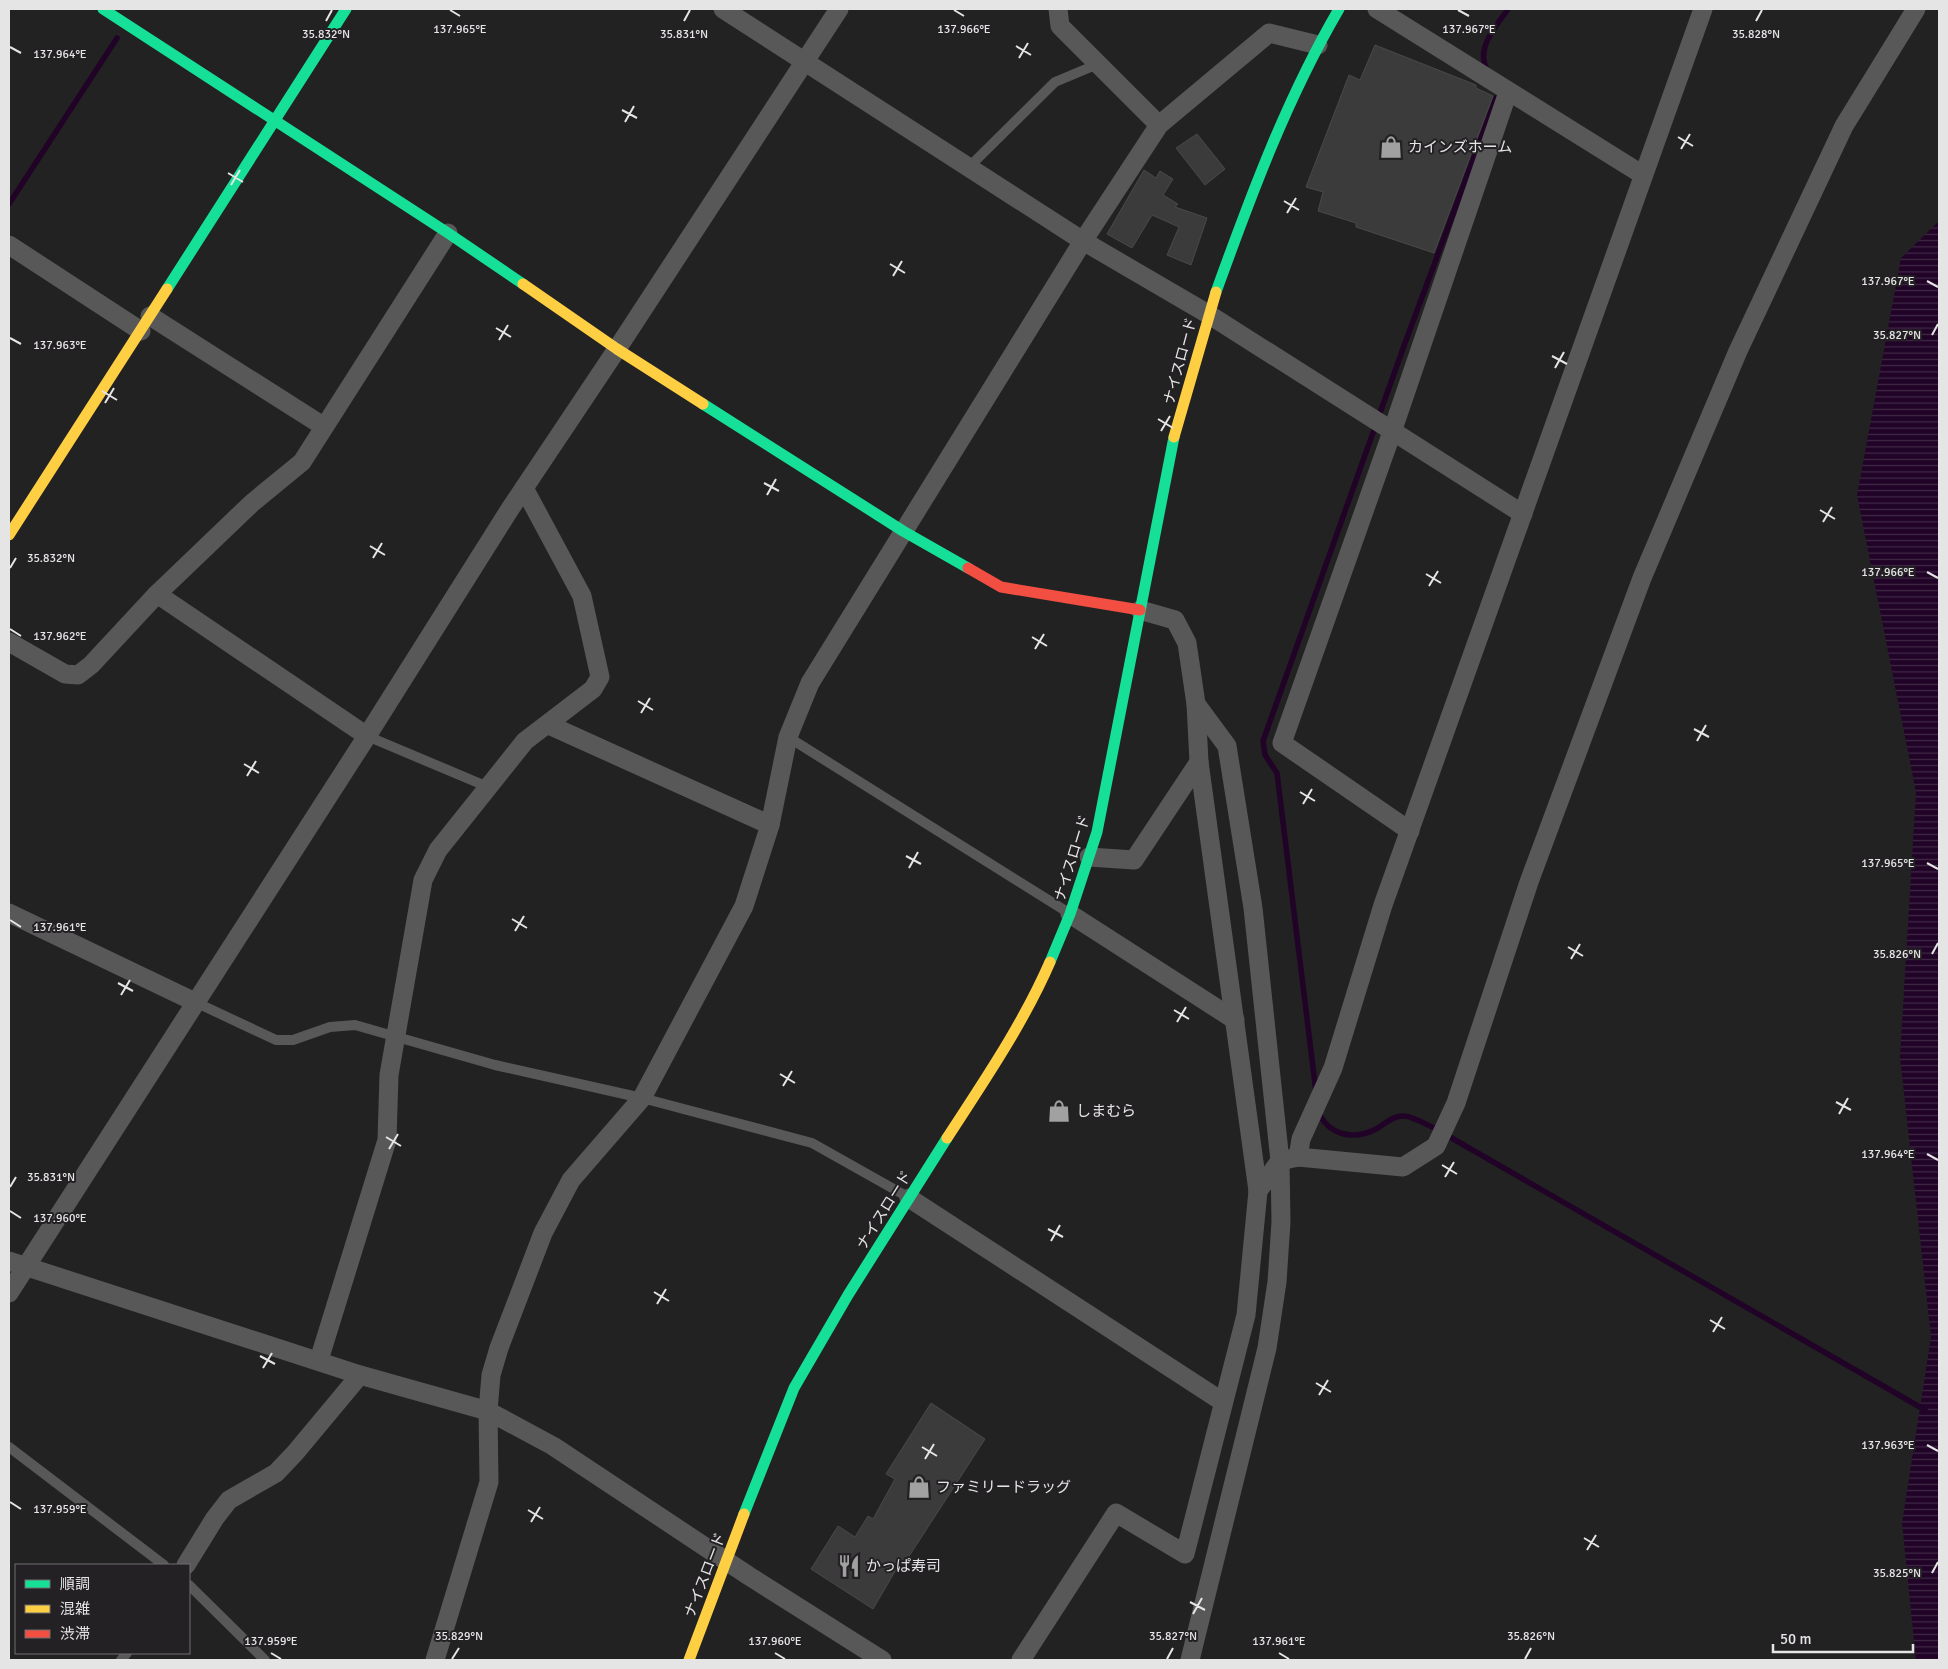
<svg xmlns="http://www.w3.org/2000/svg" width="1948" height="1669" font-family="Signika,'Noto Sans JP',sans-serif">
<defs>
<pattern id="water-rules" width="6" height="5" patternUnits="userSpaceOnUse" patternTransform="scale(1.25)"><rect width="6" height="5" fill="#200327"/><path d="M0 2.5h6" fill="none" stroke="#402846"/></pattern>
</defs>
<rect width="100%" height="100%" fill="#222"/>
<path fill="url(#water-rules)" d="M1939,221V1660H1916L1902,1523L1931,1337L1900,1057L1916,792L1857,495L1901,258Z"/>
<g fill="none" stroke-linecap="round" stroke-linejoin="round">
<g stroke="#200327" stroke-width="5.5">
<path d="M1488,71C1474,49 1496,27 1508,9"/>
<path d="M9,204L117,38"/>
<path d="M1316,1092L1277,773L1265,755L1263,741L1405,343L1496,98"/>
<path d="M1318,1111C1328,1135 1353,1141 1376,1129C1384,1125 1393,1115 1403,1116C1413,1116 1427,1125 1436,1129L1925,1410"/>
</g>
</g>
<g fill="#3c3b3c" stroke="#494949">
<path d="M1375,45L1476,85V88L1493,96L1434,253L1356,227V223L1318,211L1323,192L1306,187L1349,75L1360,80Z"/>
<path d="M1197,134L1225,169L1205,185L1176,148Z"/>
<path d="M1144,170L1156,178L1160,171L1173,179L1163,195L1178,204L1175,207L1207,218L1191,265L1167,255L1179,227L1152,215L1132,248L1107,234Z"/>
<path d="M931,1403L985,1439L904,1564L901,1561L873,1609L811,1569L838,1526L855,1537L868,1516L873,1519L895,1479L886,1474Z"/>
</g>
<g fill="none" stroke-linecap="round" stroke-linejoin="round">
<g stroke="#585858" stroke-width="10">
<path d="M969,167L1055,82L1098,64"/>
<path d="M367,736L488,787"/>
<path d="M788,737L1069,913"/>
<path d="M195,1002L276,1040H293L330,1027L355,1025L495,1065L642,1098L812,1143L908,1197"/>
<path d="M9,1447L164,1565"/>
<path d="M189,1585L265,1660"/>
<path d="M121,1660L127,1653"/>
</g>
<g stroke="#585858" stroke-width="19">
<path d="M723,9L1083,241L1208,314L1523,514"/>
<path d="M1058,9L1060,26L1159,125"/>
<path d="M1377,9L1643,175"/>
<path d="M9,245L141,331"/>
<path d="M150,316L323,426"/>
<path d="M157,594L367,736"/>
<path d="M1140,610L1175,620L1187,643L1196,704L1227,746L1253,908L1280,1161L1281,1222L1277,1282L1267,1348L1190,1660"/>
<path d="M9,642L65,674L78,675L91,665L157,594L252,503L302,462L448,233"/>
<path d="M1196,704L1199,762L1258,1191"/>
<path d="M549,725L770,825"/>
<path d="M1410,831L1282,743L1392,432L1508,92"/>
<path d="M1089,857L1134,860L1199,762"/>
<path d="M9,913L195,1002"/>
<path d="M1070,914L1235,1020"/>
<path d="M1298,1157L1301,1139L1333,1068L1383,905L1703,9"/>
<path d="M909,1198L1223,1402"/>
<path d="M9,1261L360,1375L488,1411L553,1446L749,1576L882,1660"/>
<path d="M9,1293L367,736L510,509L617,349L839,9"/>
<path d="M319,1360L387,1140L389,1075L423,880L438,850L525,741L593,689L600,677L582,596L524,488"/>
<path d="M186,1565L215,1518L229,1500L276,1473L295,1453L360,1375"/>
<path d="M435,1660L489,1482L488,1411L491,1375L499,1348L543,1233L571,1180L642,1098L744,906L770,825L788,737L810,683L1083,241L1159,125L1269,33L1318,45"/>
<path d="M1021,1660L1116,1513L1185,1554L1246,1315L1258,1191L1280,1161L1298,1157L1403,1167L1436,1146L1456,1103L1529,882L1642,578L1738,351L1844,126L1916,9"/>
</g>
<g stroke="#16e098" stroke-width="11">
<path d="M103,9L448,233L523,284"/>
<path d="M167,289L346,9"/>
<path d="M1216,292C1251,195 1287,98 1339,9"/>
<path d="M703,404L903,531L968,568"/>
<path d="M1050,962L1070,914L1097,832L1174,437"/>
<path d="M744,1514L794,1388L848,1295L947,1138"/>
</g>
<g stroke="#ffcf43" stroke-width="11">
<path d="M523,284L617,349L703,404"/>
<path d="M1174,437L1216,292"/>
<path d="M9,535L167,289"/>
<path d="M947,1138C984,1081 1023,1024 1050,962"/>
<path d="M689,1660L744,1514"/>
</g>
<path stroke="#f24e42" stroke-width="11" d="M968,568L1001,587L1140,610"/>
</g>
<path fill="none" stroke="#e6e5e6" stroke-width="2" d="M450,10L460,16M954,10L964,16M1458,10L1469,16M326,21L332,10M684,21L690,10M1756,21L1762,10M1016,46L1031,55M10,47L21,53M1019,58L1028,43M622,110L637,118M625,122L634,106M1678,137L1693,146M1681,149L1690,134M228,173L243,182M231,185L240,170M1284,201L1299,210M1287,213L1296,198M890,264L905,273M893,276L902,261M1927,281L1938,287M496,328L511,337M1932,335L1938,324M10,338L21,344M499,340L508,325M1552,356L1567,364M1555,368L1564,352M102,391L117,400M105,403L114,388M1158,419L1173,428M1161,431L1170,416M764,483L779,491M767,495L776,479M1820,510L1835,519M1823,522L1832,507M370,546L385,555M373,558L382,543M10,568L16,558M1927,572L1938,578M1426,574L1441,583M1429,586L1438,571M10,629L21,636M1032,637L1047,646M1035,649L1044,634M638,701L653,710M641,713L650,698M1694,729L1709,737M1697,741L1706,725M244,764L259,773M247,776L256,761M1300,792L1315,801M1303,804L1312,789M906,856L921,864M1927,863L1938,869M909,868L918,852M512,919L527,928M10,920L21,927M515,931L524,916M1568,947L1583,956M1932,954L1938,943M1571,959L1580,944M118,983L133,991M121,995L130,980M1174,1010L1189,1019M1177,1022L1186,1007M780,1074L795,1083M783,1086L792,1071M1836,1102L1851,1110M1839,1114L1848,1098M386,1137L401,1146M389,1149L398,1134M1927,1154L1938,1160M1442,1165L1457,1174M1445,1177L1454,1162M10,1187L16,1177M10,1211L21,1218M1048,1229L1063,1237M1051,1241L1060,1225M654,1292L669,1301M657,1304L666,1289M1710,1320L1725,1329M1713,1332L1722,1317M260,1356L275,1364M263,1368L272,1353M1316,1383L1331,1392M1319,1395L1328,1380M1927,1445L1938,1451M922,1447L937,1456M925,1459L934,1444M10,1502L21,1509M528,1510L543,1519M531,1522L540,1507M1584,1538L1599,1547M1587,1550L1596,1535M1932,1573L1938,1562M1190,1602L1205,1610M1193,1614L1202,1598M271,1653L281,1659M775,1653L785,1659M1279,1653L1289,1659M452,1659L459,1648M1167,1659L1173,1648M1525,1659L1531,1648"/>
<defs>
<symbol id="shop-bare" viewBox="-9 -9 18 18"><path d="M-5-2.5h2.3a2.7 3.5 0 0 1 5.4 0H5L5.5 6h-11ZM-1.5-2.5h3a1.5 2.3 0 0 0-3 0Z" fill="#a1a1a1" stroke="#232123" stroke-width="2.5" paint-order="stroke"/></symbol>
<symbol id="restaurant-bare" viewBox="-9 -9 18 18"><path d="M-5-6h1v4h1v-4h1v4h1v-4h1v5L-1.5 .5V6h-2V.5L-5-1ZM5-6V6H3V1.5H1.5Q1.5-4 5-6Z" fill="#a1a1a1" stroke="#232123" stroke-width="2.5" paint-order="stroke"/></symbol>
</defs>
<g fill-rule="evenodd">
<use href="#shop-bare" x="1375" y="131" width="32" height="32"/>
<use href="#shop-bare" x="1043" y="1095" width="32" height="32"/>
<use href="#shop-bare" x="903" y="1471" width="32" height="32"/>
<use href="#restaurant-bare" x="833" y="1550" width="32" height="32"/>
</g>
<g text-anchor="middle" stroke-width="4" stroke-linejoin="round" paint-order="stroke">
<g font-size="15" fill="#e6e5e6" stroke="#232123" text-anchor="start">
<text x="1408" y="152">カインズホーム</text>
<text x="1076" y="1116">しまむら</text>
<text x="936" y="1492">ファミリードラッグ</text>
<text x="866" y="1571">かっぱ寿司</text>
</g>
<g font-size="15" fill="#e6e5e6" stroke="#232123">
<text transform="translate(1180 361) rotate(-75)" y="5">ナイスロード</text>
<text transform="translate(1072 858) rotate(-73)" y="5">ナイスロード</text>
<text transform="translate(884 1210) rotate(-58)" y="5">ナイスロード</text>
<text transform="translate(705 1575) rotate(-69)" y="5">ナイスロード</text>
</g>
</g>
<g font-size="12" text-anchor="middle" fill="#e6e5e6" stroke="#232123" stroke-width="4" stroke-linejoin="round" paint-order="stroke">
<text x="460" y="33">137.965°E</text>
<text x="964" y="33">137.966°E</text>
<text x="1469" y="33">137.967°E</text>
<text x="684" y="38">35.831°N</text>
<text x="1756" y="38">35.828°N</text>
<text x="326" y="38">35.832°N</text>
<text x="60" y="58">137.964°E</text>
<text x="1888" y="285">137.967°E</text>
<text x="1897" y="339">35.827°N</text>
<text x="60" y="349">137.963°E</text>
<text x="51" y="562">35.832°N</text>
<text x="1888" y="576">137.966°E</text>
<text x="60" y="640">137.962°E</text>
<text x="1888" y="867">137.965°E</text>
<text x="60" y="931">137.961°E</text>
<text x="1897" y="958">35.826°N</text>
<text x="1888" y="1158">137.964°E</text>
<text x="51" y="1181">35.831°N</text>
<text x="60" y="1222">137.960°E</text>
<text x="1888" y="1449">137.963°E</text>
<text x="60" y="1513">137.959°E</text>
<text x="1897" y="1577">35.825°N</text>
<text x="459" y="1640">35.829°N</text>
<text x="1173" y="1640">35.827°N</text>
<text x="1531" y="1640">35.826°N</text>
<text x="271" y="1645">137.959°E</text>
<text x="775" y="1645">137.960°E</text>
<text x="1279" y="1645">137.961°E</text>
</g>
<rect width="1948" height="1669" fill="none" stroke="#e6e5e6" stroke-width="20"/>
<rect x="15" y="1564" width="175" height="90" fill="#232123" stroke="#716f71"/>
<rect x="25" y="1580" width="25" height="8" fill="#16e098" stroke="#716f71"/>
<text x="60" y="1589" font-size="15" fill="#e6e5e6">順調</text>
<rect x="25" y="1605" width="25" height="8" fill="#ffcf43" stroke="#716f71"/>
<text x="60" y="1614" font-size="15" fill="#e6e5e6">混雑</text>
<rect x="25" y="1630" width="25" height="8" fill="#f24e42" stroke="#716f71"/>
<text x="60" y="1639" font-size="15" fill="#e6e5e6">渋滞</text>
<path d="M1773 1644v8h140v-8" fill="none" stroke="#e6e5e6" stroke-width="2.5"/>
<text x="1780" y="1644" font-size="15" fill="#e6e5e6" stroke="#232123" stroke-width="4" paint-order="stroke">50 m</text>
</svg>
